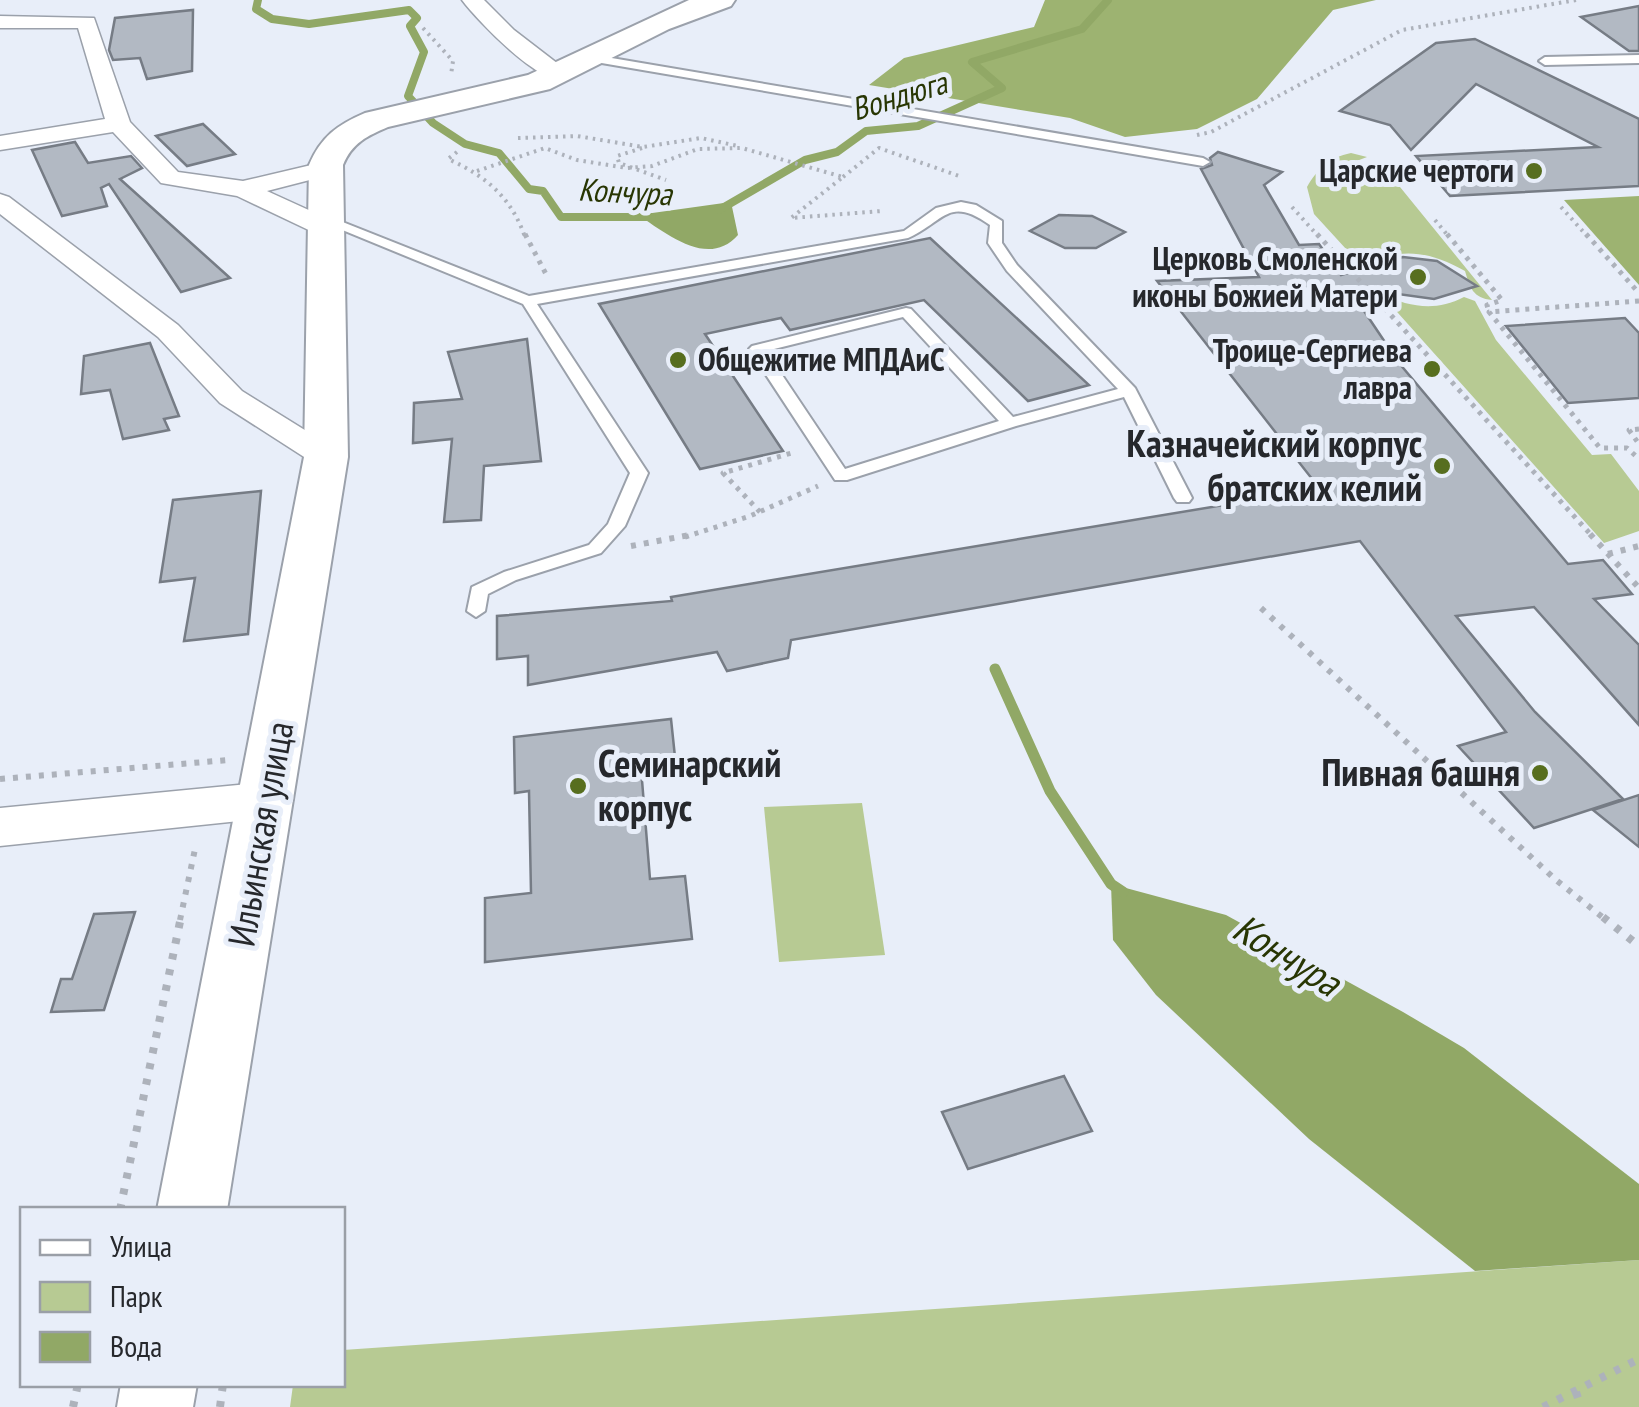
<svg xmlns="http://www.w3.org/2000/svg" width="1639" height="1407" font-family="'PT Sans Narrow',sans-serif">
<rect width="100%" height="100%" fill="#e8eef9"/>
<g fill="#b7ca93">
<path d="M1351,153L1367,157L1354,162L1369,181L1400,187L1492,300C1473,298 1470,288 1465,271C1433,253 1405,247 1370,262L1368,273L1314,214L1307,187C1318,168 1329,158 1351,153Z"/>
<path d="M1381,294C1410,307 1435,312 1464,297L1475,301L1496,340L1592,455L1611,454L1639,491V531L1604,543Z"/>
<path d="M862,803L885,955L779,962L764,807Z"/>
<path d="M1639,1260V1407H290L293,1385L342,1384L343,1350Z"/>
</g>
<g fill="#9db371">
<path d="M1045,0H1376L1333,10L1257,99L1197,129L1125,137L1070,118L869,85L904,58L1034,27Z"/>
<path d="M1639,196V285L1564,200Z"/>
</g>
<g fill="#91a866">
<path d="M731,202L738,235C708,269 666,233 638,215Z"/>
<path d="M1111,884L1226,915L1403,1012L1464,1048L1639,1184V1260L1475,1271L1309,1139L1156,995L1113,940Z"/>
</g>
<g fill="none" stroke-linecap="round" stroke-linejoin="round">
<g stroke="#91a866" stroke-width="8">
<path d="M258,0L256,9L272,19L309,24L409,10L417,18L410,26L424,52L408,96L433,123L465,144L499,153L529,189L543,191L561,217H652"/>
<path d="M719,210L805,160L837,152L866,131L918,126L1002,88L972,62L1082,29L1108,0"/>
</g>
<path stroke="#91a866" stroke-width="11" d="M995,669L1050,791L1111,884L1123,892"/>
</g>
<g fill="#b2b9c3" stroke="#767c85" stroke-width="2.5">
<path d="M1639,6V51H1629L1581,17Z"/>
<path d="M193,10L192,71L147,79L140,58L113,60L109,50L115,18Z"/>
<path d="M1475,39L1639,119V186L1450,196L1416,156L1598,147L1476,84L1411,150L1390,125L1340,111L1436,43Z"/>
<path d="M203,124L235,154L187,166L156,136Z"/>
<path d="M75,142L88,163L131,156L142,168L120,179L230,278L181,292L109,184L101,188L107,206L62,216L32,150Z"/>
<path d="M1218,152L1282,172L1264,185L1299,245L1319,244L1341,275L1403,257L1437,261L1477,286L1434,299L1348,287L1399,363L1568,564L1603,560L1632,594L1594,599L1639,645V725L1534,607L1456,616L1535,712L1623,799L1534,828L1458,746L1506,732L1360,541L791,640L788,658L727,671L717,652L528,685V656L497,659V616L672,601L671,597L1320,489L1157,281L1259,277L1201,169L1212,165L1210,158Z"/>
<path d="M1059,215L1092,216L1125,232L1096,248H1065L1030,231Z"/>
<path d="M930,238L1089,385L1028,401L924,300L790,330L781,318L705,334L783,451L700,469L599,304Z"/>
<path d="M1625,318L1639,333V398L1568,403L1506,326Z"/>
<path d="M527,339L541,461L484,466L481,520L444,522L452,439L413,443L414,403L462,399L448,352Z"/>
<path d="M150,343L179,416L164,419L169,430L123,439L110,390L81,394L84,356Z"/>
<path d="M261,491L248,634L184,641L195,578L160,582L173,500Z"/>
<path d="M671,719L677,776L642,780L650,879L685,876L692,939L485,962V898L531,893L529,791L515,793L514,737Z"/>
<path d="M1639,795V847L1593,810Z"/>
<path d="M135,912L104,1010L51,1012L61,979H72L94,914Z"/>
<path d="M1064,1076L1092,1131L968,1169L942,1112Z"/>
</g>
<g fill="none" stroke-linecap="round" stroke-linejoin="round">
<defs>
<g id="service">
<path d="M588,54L1203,158L1210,162L1203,166L584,60V56Z"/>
<path d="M1639,55V63L1545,65L1539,61L1545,57Z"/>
<path d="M961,202L976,205L1002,221V243L1017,265L1135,388L1192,498L1189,502H1177L1174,498L1124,397L1016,426L847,480H835L749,349L752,346L906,308L911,309L1013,417L1118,389L1007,271L988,243L990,225C948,195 944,222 908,238L537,304L648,473L625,526L601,553L516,580L488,594L485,611L476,617L467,611L472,587L504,572L589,545L608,524L630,473L523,304L318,220L330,217L529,296L904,231L936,208ZM903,317L999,421L845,469L766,351Z"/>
</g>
<g id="minor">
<path d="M462,0H484L514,30L566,70L569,75L566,80C540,86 478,21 462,0Z"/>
<path d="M0,16L94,18L130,122L178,172L243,181L324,162L333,164L336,169L333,174L267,191L335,222L339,228L335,234H317L237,196L161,183L113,132L0,150V136L105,119L78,28H0Z"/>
<path d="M0,194L9,197L178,325L242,391L337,450L342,457L337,464H315L220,403L158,337L0,214Z"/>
</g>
<path id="tertiary" d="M268,782L286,787L293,800L286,813L268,818L0,846V808Z"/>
<g id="secondary">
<path d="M689,0H735L731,6L669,29L550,89L388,127C367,136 352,143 343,165L348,457L227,1210H157L304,457L309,165C321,137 337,125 365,113L528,75Z"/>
<path d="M121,1384H197L193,1407H117Z"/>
</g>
</defs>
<use href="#service" stroke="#9ba1ab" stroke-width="4"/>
<use href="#minor" stroke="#9ba1ab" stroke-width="3"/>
<use href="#tertiary" stroke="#9ba1ab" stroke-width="3"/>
<use href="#secondary" stroke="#9ba1ab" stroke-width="4"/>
<g stroke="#adb2bb" stroke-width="4" stroke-dasharray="2.5 5" stroke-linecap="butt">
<path d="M423,28L453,61L451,75"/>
<path d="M1197,135L1211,132L1402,30L1576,0"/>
<path d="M518,138L577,136L643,147L701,138L738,146"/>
<path d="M642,148L617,156L619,163L666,180"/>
<path d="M457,152L448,159C486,176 511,197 525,237"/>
<path d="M477,171L545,148L577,160L627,168L652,166L698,149L742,148L843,177L791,218L882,211"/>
<path d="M843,177L879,148L962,177"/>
<path d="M1292,207L1319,237"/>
<path d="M1561,207L1588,237"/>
<path d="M1435,220L1449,237"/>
</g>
<g stroke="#adb2bb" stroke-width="5" stroke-dasharray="4 6" stroke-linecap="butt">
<path d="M525,234L547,276"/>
<path d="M1317,234L1593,537"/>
<path d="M1447,234L1502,300L1487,305L1489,312"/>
<path d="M1586,234L1639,293"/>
<path d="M1639,301L1489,312L1600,448H1627L1639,459"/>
<path d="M1639,429L1629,430L1639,444"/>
<path d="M760,512L723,473L795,452"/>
<path d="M685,537L750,516L818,486"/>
</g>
<g stroke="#adb2bb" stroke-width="6" stroke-dasharray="5 8" stroke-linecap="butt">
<path d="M1590,534L1639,588"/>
<path d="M631,546L695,534"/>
<path d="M1608,554L1639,546"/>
<path d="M1261,608L1556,880L1606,920"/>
<path d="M0,779L228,760"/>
<path d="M180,920L195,849"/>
</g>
<g stroke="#adb2bb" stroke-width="8" stroke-dasharray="6 10" stroke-linecap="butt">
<path d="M1603,917L1639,946"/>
<path d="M120,1210L181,917"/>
<path d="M1576,1392L1581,1407"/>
<path d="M73,1407L78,1384"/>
<path d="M220,1407L223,1384"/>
<path d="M1543,1407L1639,1359"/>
</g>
<use href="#service" fill="#fff" fill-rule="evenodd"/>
<use href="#minor" fill="#fff" fill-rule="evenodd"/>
<use href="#tertiary" fill="#fff" fill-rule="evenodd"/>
<use href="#secondary" fill="#fff" fill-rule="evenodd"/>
</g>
<g fill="#576e1f" stroke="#e8eef9" stroke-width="4">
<circle cx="1534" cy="171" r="10"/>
<circle cx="1418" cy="277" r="10"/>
<circle cx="678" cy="360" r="10"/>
<circle cx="1432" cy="369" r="10"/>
<circle cx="1442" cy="466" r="10"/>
<circle cx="1540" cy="773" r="10"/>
<circle cx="578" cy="786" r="10"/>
</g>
<g text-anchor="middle" stroke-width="10" stroke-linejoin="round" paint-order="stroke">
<g font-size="32" font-style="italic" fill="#283603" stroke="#e8eef9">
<text transform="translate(899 96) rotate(-17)" y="11">Вондюга</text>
<text transform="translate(625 192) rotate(3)" y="11">Кончура</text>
</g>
<g font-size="32" font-weight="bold" fill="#26282c" stroke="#e8eef9" text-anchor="end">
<text x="1514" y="182">Царские чертоги</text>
<text x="1398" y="270">Церковь Смоленской<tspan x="1398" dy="37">иконы Божией Матери</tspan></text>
<text x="1412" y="362">Троице-Сергиева<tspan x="1412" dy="37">лавра</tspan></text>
<text x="698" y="371" text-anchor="start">Общежитие МПДАиС</text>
</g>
<g font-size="38" font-weight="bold" fill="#26282c" stroke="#e8eef9" text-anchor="end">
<text x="1422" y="457">Казначейский корпус<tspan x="1422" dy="44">братских келий</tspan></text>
<text x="598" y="777" text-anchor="start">Семинарский<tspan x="598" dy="44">корпус</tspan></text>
<text x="1520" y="786">Пивная башня</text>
</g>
<g font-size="38" fill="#26282c" stroke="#e8eef9">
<text transform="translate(261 834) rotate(-80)" y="13">Ильинская улица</text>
</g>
<g font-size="40" font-style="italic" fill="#283603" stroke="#e8eef9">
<text transform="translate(1287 955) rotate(32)" y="14">Кончура</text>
</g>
</g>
<rect x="20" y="1207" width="325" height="180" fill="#e8eef9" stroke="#9a9fa7" stroke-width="2.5"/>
<rect x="40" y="1240" width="50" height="15" fill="#ffffff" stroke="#9a9fa7" stroke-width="2.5"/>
<text x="110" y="1257" font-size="30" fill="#26282c">Улица</text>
<rect x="40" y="1282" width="50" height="30" fill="#b7ca93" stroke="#9a9fa7" stroke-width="2.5"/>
<text x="110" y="1307" font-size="30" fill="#26282c">Парк</text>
<rect x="40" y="1332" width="50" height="30" fill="#91a866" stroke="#9a9fa7" stroke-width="2.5"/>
<text x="110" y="1357" font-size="30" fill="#26282c">Вода</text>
</svg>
